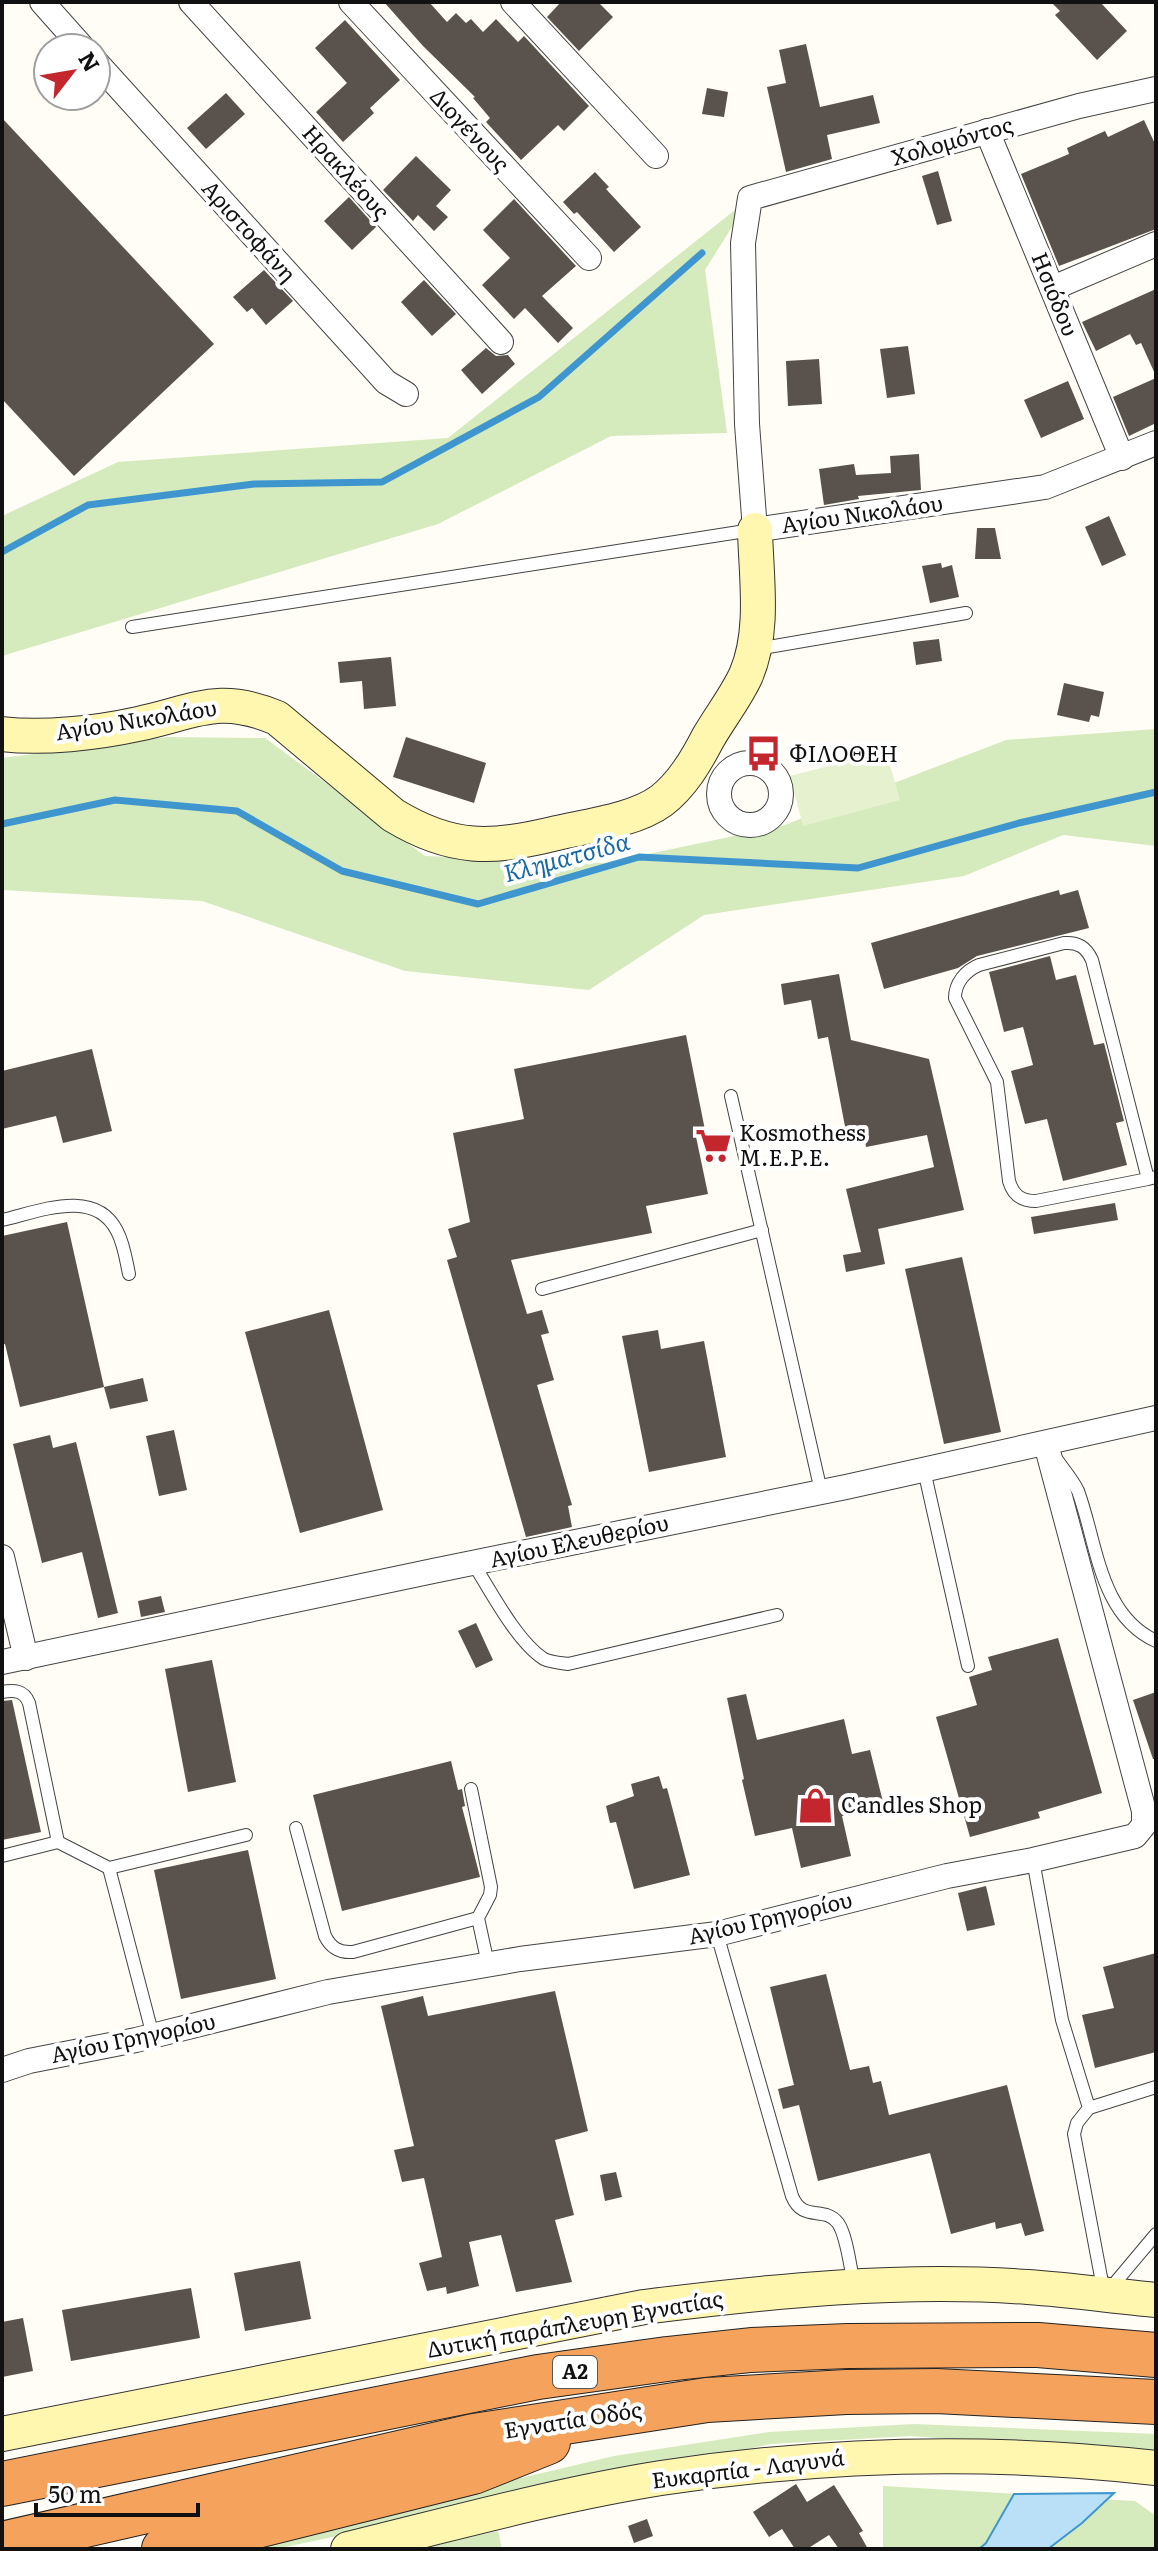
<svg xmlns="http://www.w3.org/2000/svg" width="1158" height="2551" font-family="Literata,serif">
<rect width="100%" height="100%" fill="#fffdf5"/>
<g fill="#d5ebbd">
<path d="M750,198L705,270L727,433L611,436L438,524L2,656V516L118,462L448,438Z"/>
<path d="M1156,729V846L1063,835L964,876L704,915L589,990L405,971L202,901L2,890V758L167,737L265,738L425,856L605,863L782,826L1006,740Z"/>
<path d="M914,2424L1156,2434V2453L910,2436L771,2444L276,2549H219L614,2456L769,2432Z"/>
<path d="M883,2486L1135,2501L1156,2516V2549H883Z"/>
<path d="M498,2531L502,2549H410Z"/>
</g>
<path fill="#e6f2cf" d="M886,751L900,800L803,826L790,776Z"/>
<path fill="#b9e0f7" stroke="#3f96cf" stroke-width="2" d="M1114,2493L1082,2523L1048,2549H979L986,2543L1014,2494Z"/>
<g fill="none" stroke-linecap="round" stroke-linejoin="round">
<g stroke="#3f96cf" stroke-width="7">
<path d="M2,552L88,505L254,484L382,482L539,397L702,253"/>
<path d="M2,824L115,800L237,811L342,871L478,904L639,857L858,868L1019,823L1156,792"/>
</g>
</g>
<g fill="#5a524d">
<path d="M384,2H429L447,22L456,13L466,23L471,19L483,32L496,19L518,42L524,36L589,106L564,131L558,125L521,160L486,122L490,118L473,98L475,97L423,46Z"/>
<path d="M561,2H598L613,17L579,51L547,17Z"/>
<path d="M1051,2H1100L1127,31L1097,60L1055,15L1060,11Z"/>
<path d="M345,20L400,80L370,108L374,113L343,142L316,112L347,83L315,48Z"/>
<path d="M806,44L820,107L873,95L880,123L827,135L832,159L786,172L767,87L786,83L779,50Z"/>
<path d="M707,88L728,92L724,117L702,114Z"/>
<path d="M226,93L245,114L206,149L187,128Z"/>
<path d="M2,118L214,344L74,476L2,399Z"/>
<path d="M1144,120L1156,146V229L1059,266L1021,174L1069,154L1067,148L1105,131L1108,137Z"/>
<path d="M416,156L451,190L436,206L448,217L434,231L418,215L413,221L383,190Z"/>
<path d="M938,171L952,221L937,225L922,176Z"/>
<path d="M595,172L609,187L606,189L641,227L614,252L577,212L574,214L563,202Z"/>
<path d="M349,197L376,227L352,250L324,221Z"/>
<path d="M514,199L576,266L542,296L573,328L558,343L525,308L514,319L482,285L510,258L483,230Z"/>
<path d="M264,270L293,301L266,325L252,308L247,312L233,297Z"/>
<path d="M424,280L456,314L432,336L401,302Z"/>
<path d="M1156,289V376L1141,343L1136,345L1130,334L1096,351L1082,322Z"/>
<path d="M908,346L915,394L887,398L880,349Z"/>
<path d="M486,348L496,356L508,355L515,364L482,394L461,370Z"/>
<path d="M819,359L822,404L788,406L786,361Z"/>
<path d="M1156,378V423L1129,436L1113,397Z"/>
<path d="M1068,381L1084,419L1041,438L1024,400Z"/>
<path d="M919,454L921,490L858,496L859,499L824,505L819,469L854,464L856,475L891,473L890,456Z"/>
<path d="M1109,516L1126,555L1102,566L1085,527Z"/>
<path d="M977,528H995L1001,559H975Z"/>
<path d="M941,563L942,568L952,565L959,597L930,603L922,566Z"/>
<path d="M939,639L942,661L916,665L913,642Z"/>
<path d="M391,657L396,706L364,709L362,681L340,683L338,662Z"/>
<path d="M1064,683L1104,692L1099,717L1091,715L1089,722L1057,715Z"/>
<path d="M406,737L486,763L474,803L393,777Z"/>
<path d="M1059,890L1060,895L1078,890L1089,928L977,956L958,968L884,989L871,943Z"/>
<path d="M1050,956L1056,980L1076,975L1094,1045L1104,1043L1124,1121L1116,1123L1127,1165L1063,1181L1047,1119L1025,1124L1011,1071L1033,1065L1023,1027L1004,1032L989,972Z"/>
<path d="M839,974L851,1040L929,1059L964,1210L878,1229L885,1264L846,1272L843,1255L861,1252L846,1189L934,1167L927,1135L866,1147L864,1134L847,1137L828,1037L818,1039L811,1000L784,1005L781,984Z"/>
<path d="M686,1035L705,1130L695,1132L708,1194L646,1206L652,1233L511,1260L527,1314L542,1310L549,1333L541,1335L554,1380L537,1385L572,1505L568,1506L572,1527L526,1537L447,1260L457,1257L448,1229L470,1222L453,1133L524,1119L514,1069Z"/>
<path d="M92,1049L112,1131L63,1143L56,1116L2,1129V1071Z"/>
<path d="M1115,1203L1118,1220L1034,1234L1031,1217Z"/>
<path d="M67,1222L104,1387L20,1407L5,1344L2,1345V1236Z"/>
<path d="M962,1257L1001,1432L944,1444L905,1269Z"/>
<path d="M329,1310L383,1510L300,1533L245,1332Z"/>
<path d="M658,1330L661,1349L704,1341L726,1457L649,1472L622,1336Z"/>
<path d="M143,1378L148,1401L110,1409L104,1387Z"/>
<path d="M174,1430L187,1490L159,1496L146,1436Z"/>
<path d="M50,1435L53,1448L76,1442L118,1613L98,1618L82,1552L42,1563L13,1444Z"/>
<path d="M161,1596L165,1612L141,1617L138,1601Z"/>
<path d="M476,1623L493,1660L476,1668L458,1631Z"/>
<path d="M1058,1638L1102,1793L1038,1812L1040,1818L970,1837L936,1717L977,1705L969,1677L992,1670L988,1657Z"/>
<path d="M212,1660L236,1782L188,1792L165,1669Z"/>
<path d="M1156,1692V1759H1153L1133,1700Z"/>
<path d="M746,1694L757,1740L844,1719L852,1754L870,1750L884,1806L842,1816L851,1856L801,1868L792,1828L755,1836L742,1780L744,1779L727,1698Z"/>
<path d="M12,1700L41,1832L2,1840V1701Z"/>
<path d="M451,1761L458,1790L462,1789L465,1806L462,1807L480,1877L342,1911L313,1795Z"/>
<path d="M659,1776L663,1789L667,1788L690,1875L634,1889L616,1822L610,1823L606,1806L634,1796L631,1784Z"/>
<path d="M248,1850L276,1979L181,1999L154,1870Z"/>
<path d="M986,1886L995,1925L967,1931L958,1893Z"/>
<path d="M1156,1953V2052L1095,2068L1082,2015L1114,2008L1103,1967Z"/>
<path d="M826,1974L850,2070L869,2066L873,2083L881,2081L889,2115L1007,2085L1044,2231L1025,2236L1021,2223L996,2229L995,2222L951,2234L930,2153L818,2181L799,2105L783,2109L778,2089L794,2085L770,1987Z"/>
<path d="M555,1991L588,2131L555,2140L574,2215L555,2220L572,2282L516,2292L501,2235L469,2242L479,2286L447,2294L446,2287L427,2291L419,2263L442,2257L424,2178L402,2182L394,2150L414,2146L381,2006L423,1996L428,2016Z"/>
<path d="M616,2172L622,2197L605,2201L600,2175Z"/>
<path d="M300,2261L311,2319L245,2331L234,2273Z"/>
<path d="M191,2288L200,2338L71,2361L62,2310Z"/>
<path d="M23,2318L33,2371L2,2377V2322Z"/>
<path d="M796,2484L807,2502L834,2485L863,2531L859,2533L868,2549H839L829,2535L807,2549H795L782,2529L769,2537L753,2512Z"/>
<path d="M647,2519L653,2536L634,2543L628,2526Z"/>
</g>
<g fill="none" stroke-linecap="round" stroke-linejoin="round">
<defs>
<g id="lane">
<path d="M132,627L752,530"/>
<path d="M757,649L966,613"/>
<path d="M731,1096L821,1491"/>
<path d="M1148,1179L1092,960C1086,947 1078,942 1064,943L979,965C965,971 955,983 955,998L997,1082L1009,1181C1013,1195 1021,1201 1036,1201L1148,1179L1156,1177"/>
<path d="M2,1220C38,1212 95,1187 117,1231C124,1244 126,1260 129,1274"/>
<path d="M542,1289L762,1230"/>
<path d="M1057,1460C1064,1470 1073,1480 1078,1491C1097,1542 1099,1615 1156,1641"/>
<path d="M924,1470L968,1666"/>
<path d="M473,1563C490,1590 517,1642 544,1659C550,1662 561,1663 568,1664L777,1615"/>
<path d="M2,1692C14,1690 24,1690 29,1703L58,1842L2,1856"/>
<path d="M471,1789L491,1887L490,1895L478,1918L488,1964"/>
<path d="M296,1828L325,1936C331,1948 339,1953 353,1952L478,1918"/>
<path d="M58,1842L109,1868L246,1835"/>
<path d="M1033,1860L1062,2020L1089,2108L1077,2123L1074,2134L1104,2293"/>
<path d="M109,1868L153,2036"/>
<path d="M717,1934L792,2196C803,2223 824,2205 838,2223C847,2236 850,2267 854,2284"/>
<path d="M1089,2108L1156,2087"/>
<path d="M1109,2290L1156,2234"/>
</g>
<g id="street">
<path d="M42,2L83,48"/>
<path d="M191,2L501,342"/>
<path d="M351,2L589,258"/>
<path d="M513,2L656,156"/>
<path d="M96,62L386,382L406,394"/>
<path d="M1156,89L1079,106L750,198L743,243L747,424L755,530L1045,487L1156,443"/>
<path d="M987,131L1122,458"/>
<path d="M1053,288L1156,244"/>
<circle cx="750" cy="794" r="31"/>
<path d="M2,1557L26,1658"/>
<path d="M2,1662L433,1571L846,1487L1156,1418"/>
<path d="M2,2070L29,2061L136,2040L328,1992L520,1959L717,1934L947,1876L1033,1860L1135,1836L1144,1825V1811L1046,1444"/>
</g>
<g id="secondary">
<path d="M2,734C43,739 97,733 138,724C195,712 218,693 277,718L393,815C452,851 492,849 557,833C588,826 635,820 661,801C682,785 696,761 708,738C720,717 736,697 746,675C765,631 756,576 755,530"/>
<path d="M2,2434L644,2307C771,2291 900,2278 1028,2287C1071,2290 1113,2296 1156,2300"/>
<path d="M348,2549C451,2524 555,2495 661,2478C826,2453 990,2449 1156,2468"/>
</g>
<g id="highway">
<path d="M2,2484L538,2377L667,2359L751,2350L848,2346L1038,2345L1156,2355"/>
<path d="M2,2544L474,2436L707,2400L846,2392L936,2391L1156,2402"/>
<path d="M164,2549L473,2472L548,2442"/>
</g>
</defs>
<use href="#lane" stroke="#444" stroke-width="14"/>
<use href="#street" stroke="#444" stroke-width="26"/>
<use href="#secondary" stroke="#333" stroke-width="36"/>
<use href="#highway" stroke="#222" stroke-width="46"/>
<use href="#lane" stroke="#fff" stroke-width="12"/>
<use href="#street" stroke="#fff" stroke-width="24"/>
<use href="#secondary" stroke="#fff6b0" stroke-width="34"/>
<use href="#highway" stroke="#f5a25d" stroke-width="44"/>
</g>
<defs>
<symbol id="bus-bare" viewBox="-9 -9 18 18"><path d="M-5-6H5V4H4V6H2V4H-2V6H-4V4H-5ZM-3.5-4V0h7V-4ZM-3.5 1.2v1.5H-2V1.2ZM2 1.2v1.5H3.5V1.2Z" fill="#c4262e" stroke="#fff" stroke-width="2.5" paint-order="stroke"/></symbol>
<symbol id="supermarket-bare" viewBox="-9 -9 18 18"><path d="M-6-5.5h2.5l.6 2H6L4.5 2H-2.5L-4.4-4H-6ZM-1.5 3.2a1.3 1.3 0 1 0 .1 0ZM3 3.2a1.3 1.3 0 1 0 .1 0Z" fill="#c4262e" stroke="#fff" stroke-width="2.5" paint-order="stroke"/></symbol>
<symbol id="shop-bare" viewBox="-9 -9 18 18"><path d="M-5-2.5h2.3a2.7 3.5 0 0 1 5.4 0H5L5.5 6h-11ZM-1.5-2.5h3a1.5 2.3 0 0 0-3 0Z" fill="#c4262e" stroke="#fff" stroke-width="2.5" paint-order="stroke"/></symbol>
</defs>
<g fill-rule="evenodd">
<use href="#bus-bare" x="738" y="728" width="51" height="51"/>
<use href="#supermarket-bare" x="688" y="1120" width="51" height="51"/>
<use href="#shop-bare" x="790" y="1780" width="51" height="51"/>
</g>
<g text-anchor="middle" stroke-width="8" stroke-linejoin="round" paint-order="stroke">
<rect fill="#fff" stroke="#585858" stroke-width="2" x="553" y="2356" width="44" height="32" rx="6"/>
<g font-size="20" font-weight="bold" fill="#111">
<text x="575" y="2379">Α2</text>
</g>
<g font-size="22" fill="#111" stroke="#fff">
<text transform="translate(470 130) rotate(47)" y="8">Διογένους</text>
<text transform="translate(952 141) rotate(-16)" y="8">Χολομόντος</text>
<text transform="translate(346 172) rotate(48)" y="8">Ηρακλέους</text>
<text transform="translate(249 231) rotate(48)" y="8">Αριστοφάνη</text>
<text transform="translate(1055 294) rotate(68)" y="8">Ησιόδου</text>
<text transform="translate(862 514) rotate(-8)" y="8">Αγίου Νικολάου</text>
<text transform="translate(136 720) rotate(-9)" y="8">Αγίου Νικολάου</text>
<text transform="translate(579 1541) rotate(-12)" y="8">Αγίου Ελευθερίου</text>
<text transform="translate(770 1918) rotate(-13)" y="8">Αγίου Γρηγορίου</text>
<text transform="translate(133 2038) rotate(-12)" y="8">Αγίου Γρηγορίου</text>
<text transform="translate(575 2324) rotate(-10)" y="8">Δυτική παράπλευρη Εγνατίας</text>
<text transform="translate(573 2420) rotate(-9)" y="8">Εγνατία Οδός</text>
<text transform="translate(748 2469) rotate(-7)" y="8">Ευκαρπία - Λαγυνά</text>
</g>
<g font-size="22" fill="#111" stroke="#fff" text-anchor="start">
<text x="789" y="762">ΦΙΛΟΘΕΗ</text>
<text x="739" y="1141">Kosmothess<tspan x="739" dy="25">M.E.P.E.</tspan></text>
<text x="841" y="1813">Candles Shop</text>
</g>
<g font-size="24" font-style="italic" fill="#1768a6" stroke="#fff">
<text transform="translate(567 858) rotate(-15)" y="8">Κληματσίδα</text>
</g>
</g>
<rect width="1158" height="2551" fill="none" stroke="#111111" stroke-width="8"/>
<g transform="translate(72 72) rotate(59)"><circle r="38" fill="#ffffff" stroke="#a0a0a0" stroke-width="2"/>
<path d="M0-6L14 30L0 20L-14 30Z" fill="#c4262e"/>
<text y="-12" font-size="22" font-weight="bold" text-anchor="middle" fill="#111111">N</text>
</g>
<path d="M36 2503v12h162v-12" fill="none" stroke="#111111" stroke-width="4"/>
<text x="48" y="2503" font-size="24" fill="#111111" stroke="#ffffff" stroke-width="6" paint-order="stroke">50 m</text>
</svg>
